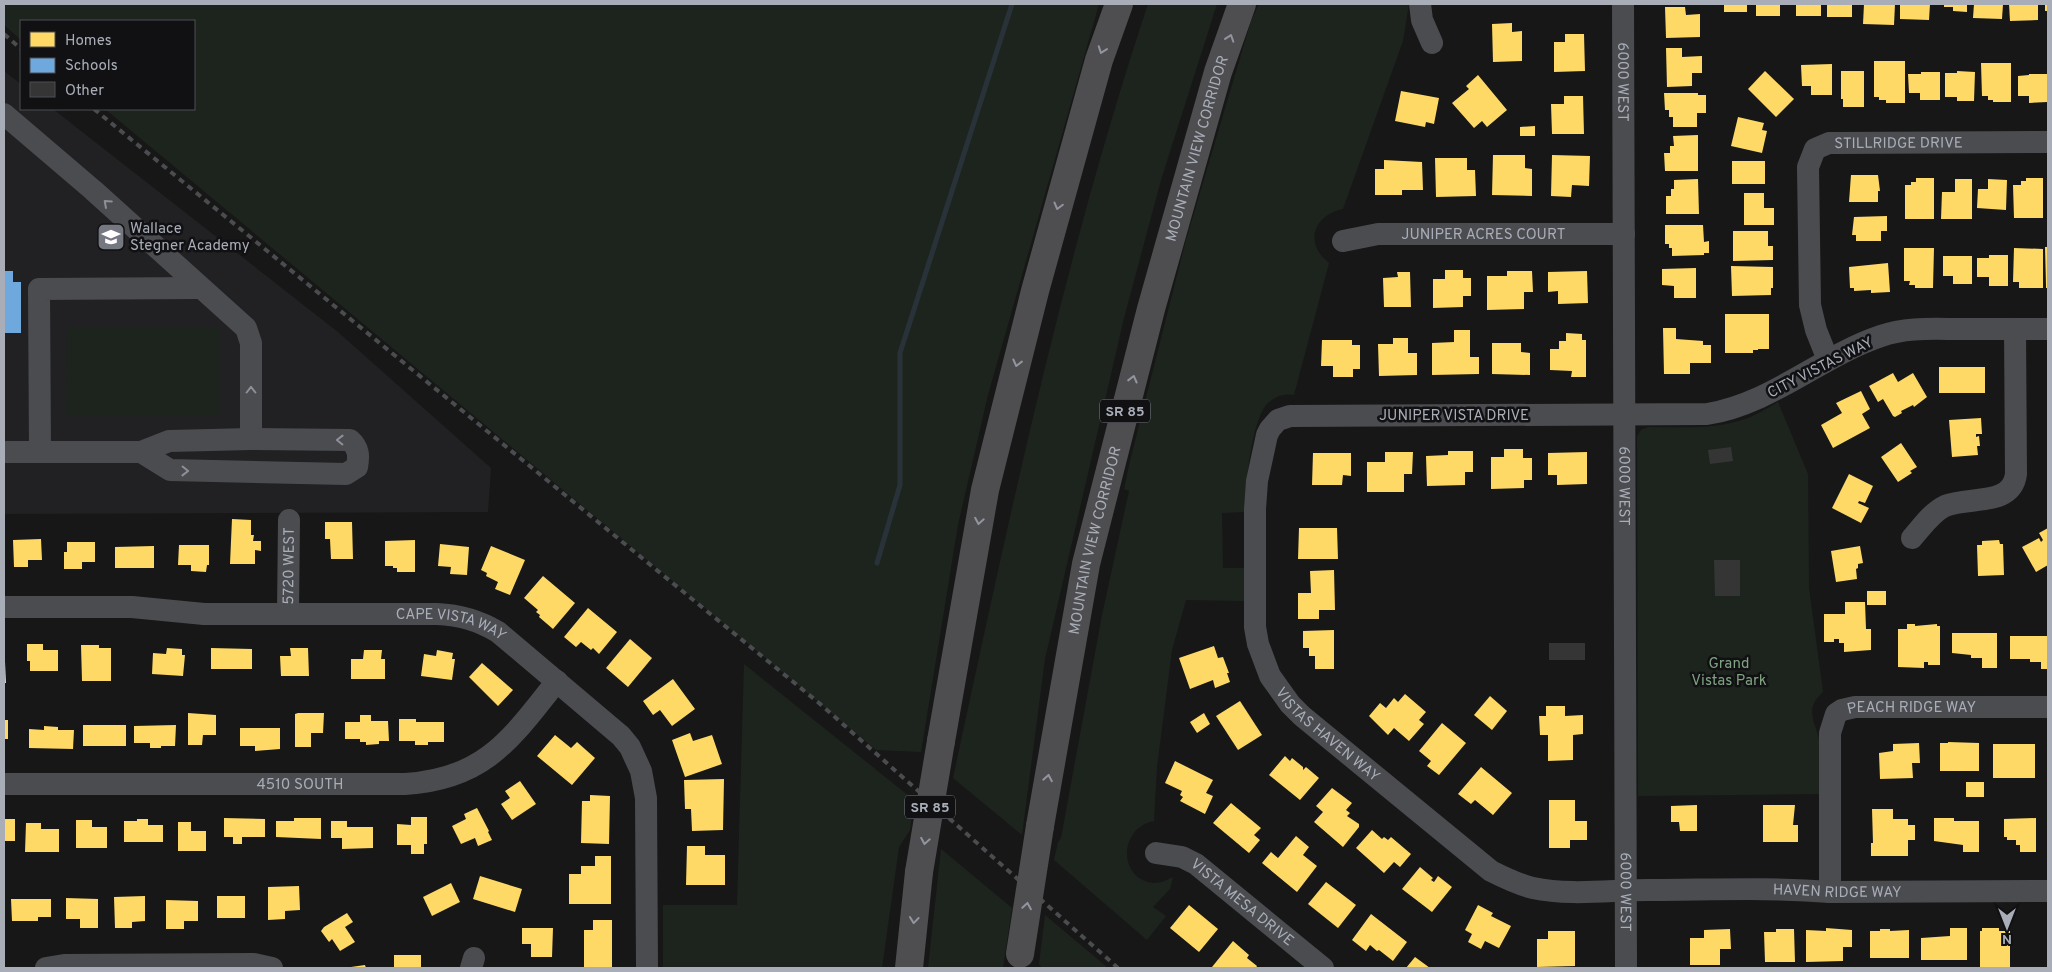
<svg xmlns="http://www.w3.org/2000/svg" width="2052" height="972" font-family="Overpass,sans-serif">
<rect width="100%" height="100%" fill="#171717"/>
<path fill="#212123" d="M4,71L21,84V109H53L338,332L491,468L488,512L4,514Z"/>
<g fill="#1d241e">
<path d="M4,4H1099L988,395L958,525L921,752L876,750L105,109H194V21H21V40L4,25Z"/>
<path d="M1148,4H1217L1161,180L1124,318L1045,659L1022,835L953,778C1009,518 1064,257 1148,4Z"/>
<path d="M1259,4H1409L1403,41L1343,209C1313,215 1304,244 1329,263L1294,395C1283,393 1274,397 1266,405C1251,424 1245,488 1245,512L1222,513L1223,568H1245V601L1186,600L1172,650L1157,767L1154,821C1118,828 1118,880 1154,883C1161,883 1167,880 1173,877L1170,889L1153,907L1166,916L1147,940L1054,860L1058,842L1061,838L1102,615L1129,491L1124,489L1130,461L1186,240L1251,21Z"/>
<path d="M67,328H220V415H66Z"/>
<path d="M1778,402L1808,474L1809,588L1823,692C1801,711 1819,726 1820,746C1820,762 1819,778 1819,794L1638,796L1637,436L1641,430L1648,427C1681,427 1716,430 1748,418C1758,414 1768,408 1778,402Z"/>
<path d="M744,664L914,800L910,830L899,847L882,968H663V905H737Z"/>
<path d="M941,849L1012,908L1003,968H928Z"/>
<path d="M1045,915L1108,968H1042L1039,964Z"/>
</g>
<g fill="#ffd966">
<rect x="1724" y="4" width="23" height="8"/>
<rect x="1756" y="4" width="24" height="12"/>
<rect x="1796" y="4" width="25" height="12"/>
<rect x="1827" y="4" width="25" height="13"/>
<path d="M1864,4H1895L1894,25L1863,24Z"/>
<path d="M1900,4H1930L1929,20L1900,19Z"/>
<path d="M1944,4H1967V12L1953,11V7H1944Z"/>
<path d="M1974,4H2003L2002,19L1973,18Z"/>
<path d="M2009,4H2038V20L2010,21Z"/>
<rect x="2045" y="4" width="3" height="7"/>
<path d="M1665,7H1685L1686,15L1700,14V37L1666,38Z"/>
<path d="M1512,23V32L1522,31V61L1493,62L1492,24Z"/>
<path d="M1565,34H1584L1585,71L1554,72V42H1565Z"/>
<path d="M1666,48H1682V57L1702,56V73H1692V86L1667,87Z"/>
<path d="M1874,61H1905V103H1886V100H1879V97H1874Z"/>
<path d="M1981,63H2011V102H1993V100H1988V96H1982Z"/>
<path d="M1832,64V95H1811V86H1802L1801,65Z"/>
<path d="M1765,71L1794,99L1776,117L1748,89Z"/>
<path d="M1841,71H1864V107H1843V99H1841Z"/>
<path d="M1957,71L1975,72L1974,101H1957V97H1945V73H1957Z"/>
<path d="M1921,72H1940V100H1920V93H1909L1908,74H1921Z"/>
<path d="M2029,74H2047V102L2029,103V96H2018V76L2029,75Z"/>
<path d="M1478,75L1507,110L1487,127L1482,121L1474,128L1452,103L1469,89L1466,86Z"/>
<path d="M1401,91L1439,98L1434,124L1426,122L1425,127L1395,121Z"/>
<path d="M1664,93H1698V95H1706V113H1697V127H1673V117H1669V110H1665Z"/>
<path d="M1564,96H1583L1584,134H1552L1551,104H1564Z"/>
<path d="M1738,117L1764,123L1762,130L1767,131L1762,153L1731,146Z"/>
<path d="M1535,126V136H1520V127Z"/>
<path d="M1698,135V171H1665L1664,153H1670V146H1674L1673,136Z"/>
<path d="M1493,155H1525V168L1532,169V196L1492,195Z"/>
<path d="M1552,155L1590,156L1589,186L1572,185L1571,197L1551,196Z"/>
<path d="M1435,158H1467V170H1475L1476,196L1436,197Z"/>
<path d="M1384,160L1422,162L1423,190H1402V195H1375V169H1384Z"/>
<rect x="1732" y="161" width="33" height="23"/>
<path d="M1851,175H1878L1880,191H1878V202H1849Z"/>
<path d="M1916,178H1934V219H1905V185H1911V182H1916Z"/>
<path d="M2026,178H2043V218H2014L2013,185H2021V181H2026Z"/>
<path d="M1698,179L1699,214H1666V196H1671V189H1674V180Z"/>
<path d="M1955,179H1972V219H1941L1942,192H1955Z"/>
<path d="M1988,179L2007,180L2006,210L1977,208L1978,189H1988Z"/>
<path d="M1744,193H1764V208H1774V225H1744Z"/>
<path d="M1887,216V231H1881V241H1856V235H1852L1854,217Z"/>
<path d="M1665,225H1703L1704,242L1709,241V253H1704V255L1672,256V248H1669V244H1665Z"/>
<path d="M1733,231H1768V246H1773V260L1733,261Z"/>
<path d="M2045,247H2048V288H2046V285Z"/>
<path d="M1904,248H1934L1933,288H1915V285H1909L1910,281H1904Z"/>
<path d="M2014,248L2043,249V288H2019V282H2013Z"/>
<path d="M1989,255H2008V286H1989V277H1977V258H1989Z"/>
<path d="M1943,256H1972V284H1953V276H1943Z"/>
<path d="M1888,263L1890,292L1871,293V290L1854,291V288H1850L1849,267Z"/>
<path d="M1731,266L1773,267V288H1771V295L1732,296Z"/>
<path d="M1696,268V298H1674V286L1662,285V269Z"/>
<path d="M1445,270H1463V278H1471V296H1463V307L1433,308V279H1445Z"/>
<path d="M1507,271H1532L1533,292H1524V309L1487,310V276H1507Z"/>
<path d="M1587,271L1588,303L1558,304V291L1548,292V272Z"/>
<path d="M1397,272H1410L1411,307H1384L1383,278L1398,277Z"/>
<path d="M1725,314H1769V349H1758V350H1753V353H1725Z"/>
<path d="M1663,328H1676V339L1703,341V345H1711V363H1690V374H1664Z"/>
<path d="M1454,330H1470V357H1479V374L1432,375V343L1454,342Z"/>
<path d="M1566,333L1582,334V340H1586V377H1571L1572,371L1550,370V349H1559V341H1566Z"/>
<path d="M1393,338H1408V353H1417V375L1379,376L1378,344H1393Z"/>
<path d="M1322,340H1352V345H1360V369H1353V377H1333V366H1321Z"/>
<path d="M1492,343H1521V352L1530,353V375L1492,374Z"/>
<rect x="1939" y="367" width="46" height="26"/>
<path d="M1893,373L1898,382L1913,373L1927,397L1914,407L1913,405L1901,411L1902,413L1895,417L1893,416L1883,399L1878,402L1869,386Z"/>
<path d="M1861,391L1870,409L1862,414L1870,428L1833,448L1821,425L1842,413L1836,403Z"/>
<path d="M1981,418L1982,434H1976V437L1979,436L1980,446H1977L1978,455L1952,457L1949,420Z"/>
<path d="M1901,443L1917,467L1910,471L1912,473L1898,482L1881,457Z"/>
<path d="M1504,449H1523V458H1532V480H1524V488L1491,489V457H1504Z"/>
<path d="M1448,451H1473V472H1465V485L1427,486L1426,456L1448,455Z"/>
<path d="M1385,452H1413L1412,474H1404V492H1367V462H1385Z"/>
<path d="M1587,452V484L1557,485V475H1548V453Z"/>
<path d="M1313,453H1351V476L1343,475L1342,485H1312Z"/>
<path d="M1849,474L1873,486L1865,503L1859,501L1858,503L1869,508L1861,523L1832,508Z"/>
<path d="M232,519L251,520V535H254L253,541H261V551L255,550V564H230Z"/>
<path d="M325,522H352L353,559H331L330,539H325Z"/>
<path d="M1299,528H1337L1338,559H1298Z"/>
<path d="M2048,528V565L2036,572L2022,547L2039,538L2041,542L2043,540L2039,533Z"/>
<path d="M41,539L42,560H28V567H14L13,540Z"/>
<path d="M415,540V572H397V568H393V566H385V541Z"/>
<path d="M1999,540L2000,544H2003L2004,575L1978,576L1977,545H1982V541Z"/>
<path d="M67,542H95V562H82V569H64V552H67Z"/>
<path d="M440,544L469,547L467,575L450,574L451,567L438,566Z"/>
<path d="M179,545H209V565H207L206,572L191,571V565H178Z"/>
<path d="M154,546V568H115V547Z"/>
<path d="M491,546L525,560L510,595L495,589L498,582L486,576L487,573L481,570Z"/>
<path d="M1860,546L1863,563L1858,564V568L1856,569L1857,579L1836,582L1831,551Z"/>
<path d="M1334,570L1335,610H1319V619H1298V593H1311L1310,571Z"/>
<path d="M543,576L575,603L553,629L539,617L540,615L536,612L538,610L524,598Z"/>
<rect x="1867" y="591" width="19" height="14"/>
<path d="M1845,602H1865L1866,629H1871V650L1844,652V643H1839V639H1834V642H1824V614H1845Z"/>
<path d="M588,608L617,632L599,654L593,648L591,650L581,642L576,647L564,637Z"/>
<path d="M1907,624H1915V626L1937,624V626H1940V665H1928V662H1924V668L1898,667V629H1907Z"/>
<path d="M1334,630V669H1315V656H1309V648H1303V631Z"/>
<path d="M1952,633H1997V668H1982V658H1971V655L1952,653Z"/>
<path d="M2010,636H2048V669H2041V662H2030V659H2010Z"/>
<path d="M630,639L652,658L628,687L606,668Z"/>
<path d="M27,644H43V650H58V671H30V661H27Z"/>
<path d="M81,645H99V648H111V681H82Z"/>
<path d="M1214,646L1218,658L1223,657L1229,673H1227L1230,682L1215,688L1213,680L1190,689L1179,658Z"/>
<path d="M167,648L182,649V655H185L183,676L152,674L153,653L166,654Z"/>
<path d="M211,648L252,649V669H211Z"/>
<path d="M290,648H308L309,676H281L280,656H291Z"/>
<path d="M364,650H382L381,659H385V679H351V659H363Z"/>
<path d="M437,650L453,653L452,659H455L452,680L421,676L424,654L436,656Z"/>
<path d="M4,662H5L6,683H4Z"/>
<path d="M482,663L513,690L498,706L469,677Z"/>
<path d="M673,679L695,709L672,726L660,710L653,715L643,701Z"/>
<path d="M1405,694L1426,712L1419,720L1424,724L1409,741L1394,728L1388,735L1369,716L1380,703L1386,708L1394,698L1398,702Z"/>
<path d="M1490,696L1507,711L1492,730L1474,715Z"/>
<path d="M1240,701L1262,735L1238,750L1216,716Z"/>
<path d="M1546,706H1565V716L1583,715V734L1573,735V760L1548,761V735H1540L1539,716H1546Z"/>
<path d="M188,713L216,715V735H203L202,745H188Z"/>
<path d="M298,713H324L323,733H311V747H295V714Z"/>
<path d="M1204,713L1210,724L1197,733L1190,722Z"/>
<path d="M360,715H371V721H388L389,741H379V744L366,745V742H360V739H345V722H360Z"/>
<path d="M399,719H416V722H444V742H428V745H415V741H399Z"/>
<rect x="4" y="720" width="4" height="19"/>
<path d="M1442,723L1466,743L1439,775L1427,766L1431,761L1419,751Z"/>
<rect x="83" y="725" width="43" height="21"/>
<path d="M176,725L175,746H161V748H150V743H134V726Z"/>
<path d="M44,726L58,727V730H74L73,749L29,748V729L44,730Z"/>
<path d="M240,728H280V749L255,751V746H240Z"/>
<path d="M690,733L693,741L712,735L722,764L685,777L672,740Z"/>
<path d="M555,735L571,748L577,742L595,758L572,785L537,756Z"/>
<path d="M1948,742L1979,743V771H1940V743H1948Z"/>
<path d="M1919,743L1920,763H1912L1913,778L1880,779L1879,753L1893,751V744Z"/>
<rect x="1993" y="744" width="42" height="34"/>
<path d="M1285,756L1290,761L1292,758L1303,767V770L1306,767L1319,778L1300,800L1269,775Z"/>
<path d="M1175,761L1213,780L1206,793L1213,796L1205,814L1180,801L1183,797L1180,795L1182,791L1165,783Z"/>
<path d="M1481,767L1512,793L1493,815L1475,800L1471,804L1458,794Z"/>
<path d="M724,779L723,830L692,831L691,809H685L684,780Z"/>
<path d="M520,781L536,804L512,820L501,804L510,798L505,791Z"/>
<rect x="1966" y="782" width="18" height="15"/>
<path d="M1332,788L1352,803L1346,810L1350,813L1347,816L1359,824V827L1343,847L1314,822L1323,812L1316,806Z"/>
<path d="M590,795L610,796L609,844L581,843L582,801H590Z"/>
<path d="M1549,800H1575V821H1587V840H1570V848H1549Z"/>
<path d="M1231,803L1261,828L1254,835L1260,840L1249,853L1213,823Z"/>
<path d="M1697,805V831H1680L1679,822H1671V806Z"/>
<path d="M1763,805H1795L1793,825H1798V842H1763Z"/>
<path d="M477,808L489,831L488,832L492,840L478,846L475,838L461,844L452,826L466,819L464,814Z"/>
<path d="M1872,809H1893V819H1908V825H1915V840H1908V856H1871V843H1873Z"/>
<path d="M411,817H427V844H424V854H411V845H397V824L411,825Z"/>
<path d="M224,818L265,819V837H242V844H233V837H224Z"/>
<path d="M294,818H321V839L276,837V821H294Z"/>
<path d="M1934,818H1954V821H1979V852H1963V845L1934,841Z"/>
<path d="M2036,818V852H2020V845H2016V840H2007V837H2004V819Z"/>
<rect x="4" y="819" width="11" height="22"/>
<path d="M137,819H148V825H163V842H124V821H137Z"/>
<path d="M76,820H92V827H107V848H76Z"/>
<path d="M331,821H347V827H373V848L342,849V838H331Z"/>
<path d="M178,822H191V831H206V851H178Z"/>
<path d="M26,823H41V829H59V852H25Z"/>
<path d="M1372,830L1382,839L1384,837L1388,840L1391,837L1411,854L1400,867L1394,862L1384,873L1356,848Z"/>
<path d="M1296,836L1309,847L1303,855L1317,866L1297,892L1262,863L1271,852L1278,858Z"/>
<path d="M687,846H705V855H725V885H686Z"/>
<path d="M595,856H611V904H569V874H581V866H595Z"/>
<path d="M1420,867L1433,878L1431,880L1434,882L1438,876L1452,887L1432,912L1402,889Z"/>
<path d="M480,876L522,889L515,912L473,899Z"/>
<path d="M1326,882L1356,905L1338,928L1308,904Z"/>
<path d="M451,883L460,902L432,916L423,897Z"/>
<path d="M299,886L300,910L285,911V919L268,920V887Z"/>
<path d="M145,896V921L132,922V928H115L114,897Z"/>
<rect x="217" y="896" width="28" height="22"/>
<path d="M66,898L98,899V928H80V919H66Z"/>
<path d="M11,899H51V917H38V921H12Z"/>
<path d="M166,900L198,901V921H184V929H166Z"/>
<path d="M1189,905L1218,929L1199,952L1170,928Z"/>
<path d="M1478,905L1493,913L1491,916L1511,926L1499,948L1485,941L1481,949L1468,942L1472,934L1465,930Z"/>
<path d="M347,913L353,922L345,927L355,942L340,951L332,939L329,942L321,931L324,927Z"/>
<path d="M1371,914L1407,942L1393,961L1379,950L1377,951L1370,945L1366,951L1352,940Z"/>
<path d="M593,920H612V968H584V930H593Z"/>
<path d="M522,928H553L552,957H531V944H522Z"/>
<path d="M1826,928L1852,930V947H1843V961L1806,962V930L1826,931Z"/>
<path d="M1950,928H1967V960H1921V938L1950,936Z"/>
<path d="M1982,928H1999V931H2010V968H1980V931H1982Z"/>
<path d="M1730,929L1731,949H1720V965H1690V938H1704V930Z"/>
<path d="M1776,929H1794L1795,962H1765L1764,932H1776Z"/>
<path d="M1880,929H1890V931L1909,930V958H1870V931H1880Z"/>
<path d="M1548,931H1575V966L1537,967V939H1548Z"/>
<path d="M1233,941L1249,955L1247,958L1257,966L1256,968L1212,967Z"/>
<rect x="394" y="955" width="27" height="13"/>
<path d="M1415,957L1430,968H1406Z"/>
<path d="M365,965L366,968H351V967Z"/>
</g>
<path fill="#6fa8dc" d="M4,271H13V282H21V333H4Z"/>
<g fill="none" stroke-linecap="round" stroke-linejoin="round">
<path stroke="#2a3239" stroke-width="5" d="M877,563L900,485V353L1012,4"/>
</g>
<g fill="#353536">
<path d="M1731,447L1733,461L1710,464L1708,450Z"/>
<path d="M1714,560H1740V596H1715Z"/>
<rect x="1549" y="643" width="36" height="17"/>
</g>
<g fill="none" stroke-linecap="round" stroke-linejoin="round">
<g stroke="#4b4c50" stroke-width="22">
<path d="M1420,4L1422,20L1432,43"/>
<path id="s1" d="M1623,4L1626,968"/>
<path d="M4,114L93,190L246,328L251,343V439"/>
<path id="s2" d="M1343,241L1378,234H1624"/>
<path id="s3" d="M2048,329C2019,329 1990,329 1960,329C1933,329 1907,327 1881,336C1821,356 1771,404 1707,414L1290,416L1278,420L1270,429L1267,435L1257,481L1255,509V627L1258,644L1270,676L1290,704L1302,716L1491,871C1505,878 1519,885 1533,888C1570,896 1611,890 1648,890C1708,890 1770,887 1830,892L2048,891"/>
<path id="s4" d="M1828,360L1816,330L1810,305L1808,167L1815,149L1829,143H1836L2048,142"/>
<path d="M4,452H141L169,441L251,439L350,440C359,448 359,456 357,467L346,474L170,470L141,452"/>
<path d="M40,452L39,289L200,288"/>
<path d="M1912,538C1922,527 1931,513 1945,506C1969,496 2012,507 2016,474L2015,329"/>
<path id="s5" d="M4,607H132L204,614H437C460,615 478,620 498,632L621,736L630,747L641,771L646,798L647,968"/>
<path id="s6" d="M288,614L289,520"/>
<path id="s7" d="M4,784H405C485,779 511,739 557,681"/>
<path id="s8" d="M1156,853L1182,857L1196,864L1323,968"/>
<path id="s9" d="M1830,892V733L1836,714L1842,710L1855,707H2048"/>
<path d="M46,968L64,965L254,964L272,968"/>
<path d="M471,968L474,958"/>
</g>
<g stroke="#4e4e51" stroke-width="28">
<path d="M941,741L985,490L1035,291L1099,60L1119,4"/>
<path id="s10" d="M1040,826L1086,564L1151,309L1218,72L1242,4"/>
<path d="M909,968L919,872"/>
</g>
<g stroke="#4b4c4f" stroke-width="4" stroke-dasharray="6 5" stroke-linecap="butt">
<path d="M4,34L21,49"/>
<path d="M94,109L819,703L1118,968"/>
</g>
<g stroke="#4e4e51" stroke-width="28">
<path d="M919,872L941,741"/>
<path d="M1020,954L1040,826"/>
</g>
</g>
<defs><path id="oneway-chevron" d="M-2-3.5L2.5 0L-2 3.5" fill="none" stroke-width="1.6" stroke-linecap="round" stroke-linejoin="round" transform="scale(1.25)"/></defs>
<g stroke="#92959e">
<use href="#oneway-chevron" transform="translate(1230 38) rotate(-71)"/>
<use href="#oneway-chevron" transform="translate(1102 50) rotate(110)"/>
<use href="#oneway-chevron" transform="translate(1058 206) rotate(105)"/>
<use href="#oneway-chevron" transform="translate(1017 363) rotate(104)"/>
<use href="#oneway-chevron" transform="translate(1133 379) rotate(-76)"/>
<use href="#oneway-chevron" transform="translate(979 521) rotate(100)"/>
<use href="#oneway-chevron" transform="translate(1048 778) rotate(-80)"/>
<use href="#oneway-chevron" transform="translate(925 841) rotate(100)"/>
<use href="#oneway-chevron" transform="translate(1027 906) rotate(-81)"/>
<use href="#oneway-chevron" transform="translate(914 920) rotate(96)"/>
</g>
<g stroke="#8c9099">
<use href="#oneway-chevron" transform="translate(107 203) rotate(-138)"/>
<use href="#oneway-chevron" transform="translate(251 390) rotate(-90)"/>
<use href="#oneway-chevron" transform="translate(340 440) rotate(-179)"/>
<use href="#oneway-chevron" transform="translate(185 471) rotate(1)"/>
</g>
<defs>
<symbol id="school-square" viewBox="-11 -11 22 22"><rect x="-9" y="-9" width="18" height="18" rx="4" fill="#757880" stroke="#111113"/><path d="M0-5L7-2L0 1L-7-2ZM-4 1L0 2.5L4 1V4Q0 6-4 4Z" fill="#fff"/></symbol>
</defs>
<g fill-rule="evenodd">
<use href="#school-square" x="95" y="221" width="32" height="32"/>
</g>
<g text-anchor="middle" stroke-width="5" stroke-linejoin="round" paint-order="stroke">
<g fill="#111113" stroke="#7b7e86" stroke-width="1">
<rect x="1100" y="399.5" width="50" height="23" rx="4"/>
<rect x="905" y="795.5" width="50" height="23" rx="4"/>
</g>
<g font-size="14" font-weight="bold" fill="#a8adb8">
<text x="1125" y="416">SR 85</text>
<text x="930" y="812">SR 85</text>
</g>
<g font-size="15" fill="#a8adb8" stroke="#111113">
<text dy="5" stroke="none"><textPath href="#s1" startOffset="78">6000 WEST</textPath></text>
<text dy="5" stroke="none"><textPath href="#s4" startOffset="300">STILLRIDGE DRIVE</textPath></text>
<text dy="5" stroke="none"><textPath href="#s10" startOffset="696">MOUNTAIN VIEW CORRIDOR</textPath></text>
<text dy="5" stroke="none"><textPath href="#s2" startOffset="141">JUNIPER ACRES COURT</textPath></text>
<text transform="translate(1820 367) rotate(-27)" y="5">CITY VISTAS WAY</text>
<text x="1454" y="420">JUNIPER VISTA DRIVE</text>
<text dy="5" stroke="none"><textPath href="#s1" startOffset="482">6000 WEST</textPath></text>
<text dy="5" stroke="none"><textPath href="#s10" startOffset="291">MOUNTAIN VIEW CORRIDOR</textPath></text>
<text dy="5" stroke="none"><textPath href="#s6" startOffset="48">5720 WEST</textPath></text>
<text dy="5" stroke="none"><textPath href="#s5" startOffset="449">CAPE VISTA WAY</textPath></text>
<text dy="5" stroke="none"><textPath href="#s9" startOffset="256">PEACH RIDGE WAY</textPath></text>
<text dy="5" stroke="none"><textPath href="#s3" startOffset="1135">VISTAS HAVEN WAY</textPath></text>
<text dy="5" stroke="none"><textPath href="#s7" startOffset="296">4510 SOUTH</textPath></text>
<text dy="5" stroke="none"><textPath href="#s1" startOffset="888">6000 WEST</textPath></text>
<text dy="5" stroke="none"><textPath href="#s3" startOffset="1698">HAVEN RIDGE WAY</textPath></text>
<text dy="5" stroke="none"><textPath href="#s8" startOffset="102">VISTA MESA DRIVE</textPath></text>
</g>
<g font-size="15" fill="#a8adb8" stroke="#111113" text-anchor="start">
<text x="130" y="233">Wallace<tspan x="130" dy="17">Stegner Academy</tspan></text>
</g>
<g font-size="15" fill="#7fa381" stroke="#111113">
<text x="1729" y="668">Grand<tspan x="1729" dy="17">Vistas Park</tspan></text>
</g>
</g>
<rect width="2052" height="972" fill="none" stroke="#a8adb8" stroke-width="10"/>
<rect x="20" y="20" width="175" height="90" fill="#111113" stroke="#4d4f55"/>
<rect x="30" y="32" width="25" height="15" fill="#ffd966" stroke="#4d4f55"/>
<text x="65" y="45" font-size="15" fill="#a8adb8">Homes</text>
<rect x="30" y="58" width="25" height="15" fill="#6fa8dc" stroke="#4d4f55"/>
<text x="65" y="70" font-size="15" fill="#a8adb8">Schools</text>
<rect x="30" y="82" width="25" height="15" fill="#353536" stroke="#4d4f55"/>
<text x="65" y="95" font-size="15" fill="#a8adb8">Other</text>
<g transform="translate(2007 927) rotate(180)" stroke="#111113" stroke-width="4" paint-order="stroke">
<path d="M0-4L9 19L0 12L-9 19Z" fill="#a8adb8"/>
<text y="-8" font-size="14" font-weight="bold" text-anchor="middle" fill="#a8adb8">N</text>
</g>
</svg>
